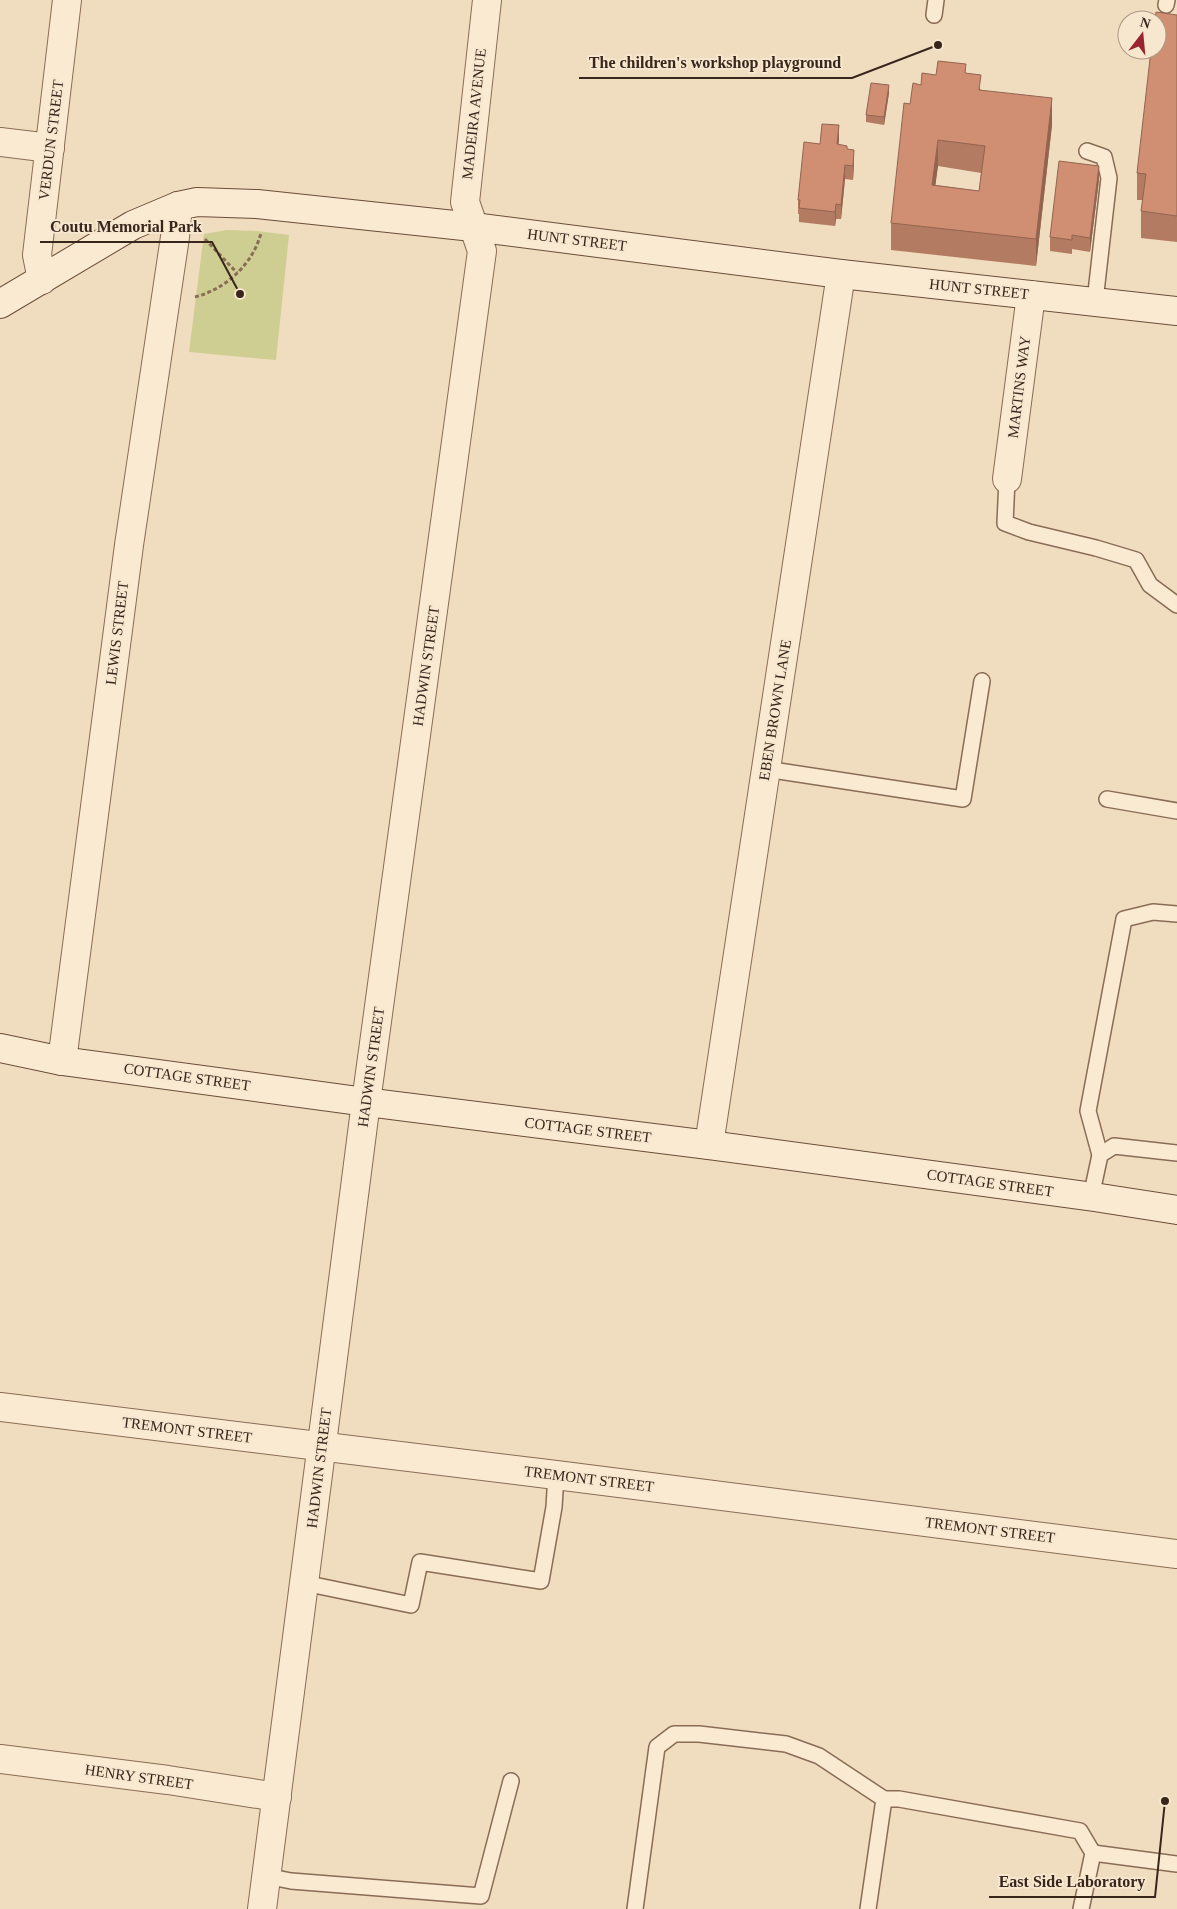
<svg xmlns="http://www.w3.org/2000/svg" width="1177" height="1909" font-family="'Times New Roman',serif">
<rect width="100%" height="100%" fill="#f0dcbe"/>
<path fill="#cece92" d="M227,230L257,231L289,235L276,360L189,352L204,234Z"/>
<g fill="none" stroke-linecap="round" stroke-linejoin="round">
<defs>
<g id="lane">
<path d="M1166,5L1167,0"/>
<path d="M934,15L936,0"/>
<path d="M1087,151L1104,157L1109,178L1095,301"/>
<path d="M1007,479L1005,523L1029,532L1096,548L1136,560L1150,585L1177,605"/>
<path d="M766,769L963,799L982,681"/>
<path d="M1107,799L1177,811"/>
<path d="M1100,1155L1088,1111L1124,919L1153,912L1177,914"/>
<path d="M1091,1197L1100,1155L1114,1146L1177,1153"/>
<path d="M304,1583L411,1605L420,1562L541,1581L554,1507L556,1475"/>
<path d="M1093,1853L1177,1864"/>
<path d="M266,1876L291,1881L481,1896L511,1781"/>
<path d="M635,1909L657,1747L674,1734H699L786,1744L819,1756L884,1799"/>
<path d="M868,1909L884,1799H899L1080,1831L1093,1853L1081,1909"/>
</g>
<g id="street">
<path d="M0,142L50,148"/>
<path d="M42,280L37,255L67,0"/>
<path d="M1007,479L1031,295"/>
<path d="M62,1061L129,545L175,237L178,206"/>
<path d="M709,1145L841,274"/>
<path d="M0,1407L556,1475L1177,1554"/>
<path d="M0,1759L168,1780L277,1797"/>
<path d="M262,1909L366,1102L482,251L465,202L487,0"/>
</g>
<g id="secondary">
<path d="M0,304L133,225L178,206L197,202L257,204L473,227L841,274L1177,311"/>
<path d="M0,1048L62,1061L366,1102L709,1145L1094,1197L1177,1210"/>
</g>
</defs>
<use href="#lane" stroke="#896c56" stroke-width="18"/>
<use href="#street" stroke="#896c56" stroke-width="30"/>
<use href="#secondary" stroke="#6b4d39" stroke-width="30"/>
<g stroke="#896c56" stroke-width="3" stroke-dasharray="4 2.5" stroke-linecap="butt">
<path d="M205,239L237,273"/>
<path d="M195,297C226,289 253,264 261,233"/>
</g>
<use href="#lane" stroke="#faead2" stroke-width="15"/>
<use href="#street" stroke="#faead2" stroke-width="28"/>
<use href="#secondary" stroke="#faead2" stroke-width="28"/>
</g>
<g fill="#b37b62" fill-rule="evenodd">
<path d="M1177,15V242L1141,238V211L1143,200H1137V173Z"/>
<path d="M966,73L981,90L1052,125L1036,266L891,250V223L910,104L921,85L936,75ZM938,166L981,173L979,191L935,185Z"/>
<path d="M889,93L884,125L866,122V115Z"/>
<path d="M839,140L838,145L847,149L854,164L853,180L845,179L841,219H836L835,226L799,222V214H798V200L820,144Z"/>
<path d="M1099,180L1090,252L1072,249V254L1050,251V237Z"/>
</g>
<g fill="#926450">
<path d="M889,85V93L884,125V117Z"/>
<path d="M1052,98V125L1036,266V239Z"/>
<path d="M839,125V140L837,159V144Z"/>
<path d="M938,140V166L932,211V185Z"/>
<path d="M854,150V164L853,180V166Z"/>
<path d="M845,165V179L841,219V205Z"/>
<path d="M1099,166V180L1090,252V238Z"/>
<path d="M836,204V219L835,226V212Z"/>
</g>
<g fill="#d08f72" stroke="#926450" fill-rule="evenodd">
<path d="M1156,12L1177,15V216L1141,211L1146,174L1137,173L1151,50H1157V20H1155Z"/>
<path d="M938,61L966,64L965,73L981,75L979,90L1052,98L1036,239L891,223L904,103L910,104L913,83L921,85L922,73L936,75ZM938,140L985,146L979,191L932,185Z"/>
<path d="M871,83L889,85L884,117L866,115Z"/>
<path d="M822,124L839,125L837,144L847,146V149L854,150L853,166L845,165L841,205L836,204L835,212L799,208L800,200H798L804,142L820,144Z"/>
<path d="M1059,161L1099,166L1090,238L1072,235V240L1050,237Z"/>
</g>
<g text-anchor="middle" stroke-width="4" stroke-linejoin="round" paint-order="stroke">
<g font-size="15" fill="#38261c" stroke="#f7e7ce">
<text transform="translate(474 114) rotate(-84)" y="5">MADEIRA AVENUE</text>
<text transform="translate(51 140) rotate(-83)" y="5">VERDUN STREET</text>
<text transform="translate(577 240) rotate(7)" y="5">HUNT STREET</text>
<text transform="translate(979 289) rotate(6)" y="5">HUNT STREET</text>
<text transform="translate(1019 387) rotate(-83)" y="5">MARTINS WAY</text>
<text transform="translate(117 633) rotate(-83)" y="5">LEWIS STREET</text>
<text transform="translate(426 666) rotate(-82)" y="5">HADWIN STREET</text>
<text transform="translate(775 710) rotate(-81)" y="5">EBEN BROWN LANE</text>
<text transform="translate(371 1067) rotate(-82)" y="5">HADWIN STREET</text>
<text transform="translate(187 1077) rotate(8)" y="5">COTTAGE STREET</text>
<text transform="translate(588 1130) rotate(7)" y="5">COTTAGE STREET</text>
<text transform="translate(990 1183) rotate(8)" y="5">COTTAGE STREET</text>
<text transform="translate(187 1430) rotate(7)" y="5">TREMONT STREET</text>
<text transform="translate(319 1468) rotate(-83)" y="5">HADWIN STREET</text>
<text transform="translate(589 1479) rotate(7)" y="5">TREMONT STREET</text>
<text transform="translate(990 1530) rotate(7)" y="5">TREMONT STREET</text>
<text transform="translate(139 1777) rotate(8)" y="5">HENRY STREET</text>
</g>
</g>
<path fill="none" stroke="#38261c" stroke-width="2" d="M938 45L852 78H579M240 294L212 242H40M1165 1801L1155 1897H989"/>
<g fill="#38261c" stroke="#f7e7ce" stroke-width="2">
<circle cx="938" cy="45" r="5"/>
<circle cx="240" cy="294" r="5"/>
<circle cx="1165" cy="1801" r="5"/>
</g>
<g font-size="16" text-anchor="middle" font-weight="bold" fill="#38261c" stroke="#f7e7ce" stroke-width="4" stroke-linejoin="round" paint-order="stroke">
<text x="715" y="68">The children's workshop playground</text>
<text x="126" y="232">Coutu Memorial Park</text>
<text x="1072" y="1887">East Side Laboratory</text>
</g>
<g transform="translate(1142 35) rotate(16)"><circle r="24" fill="#f7e7ce" stroke="#ab9a87"/>
<path d="M0-4L9 19L0 12L-9 19Z" fill="#9b2331"/>
<text y="-8" font-size="14" font-weight="bold" text-anchor="middle" fill="#38261c">N</text>
</g>
</svg>
